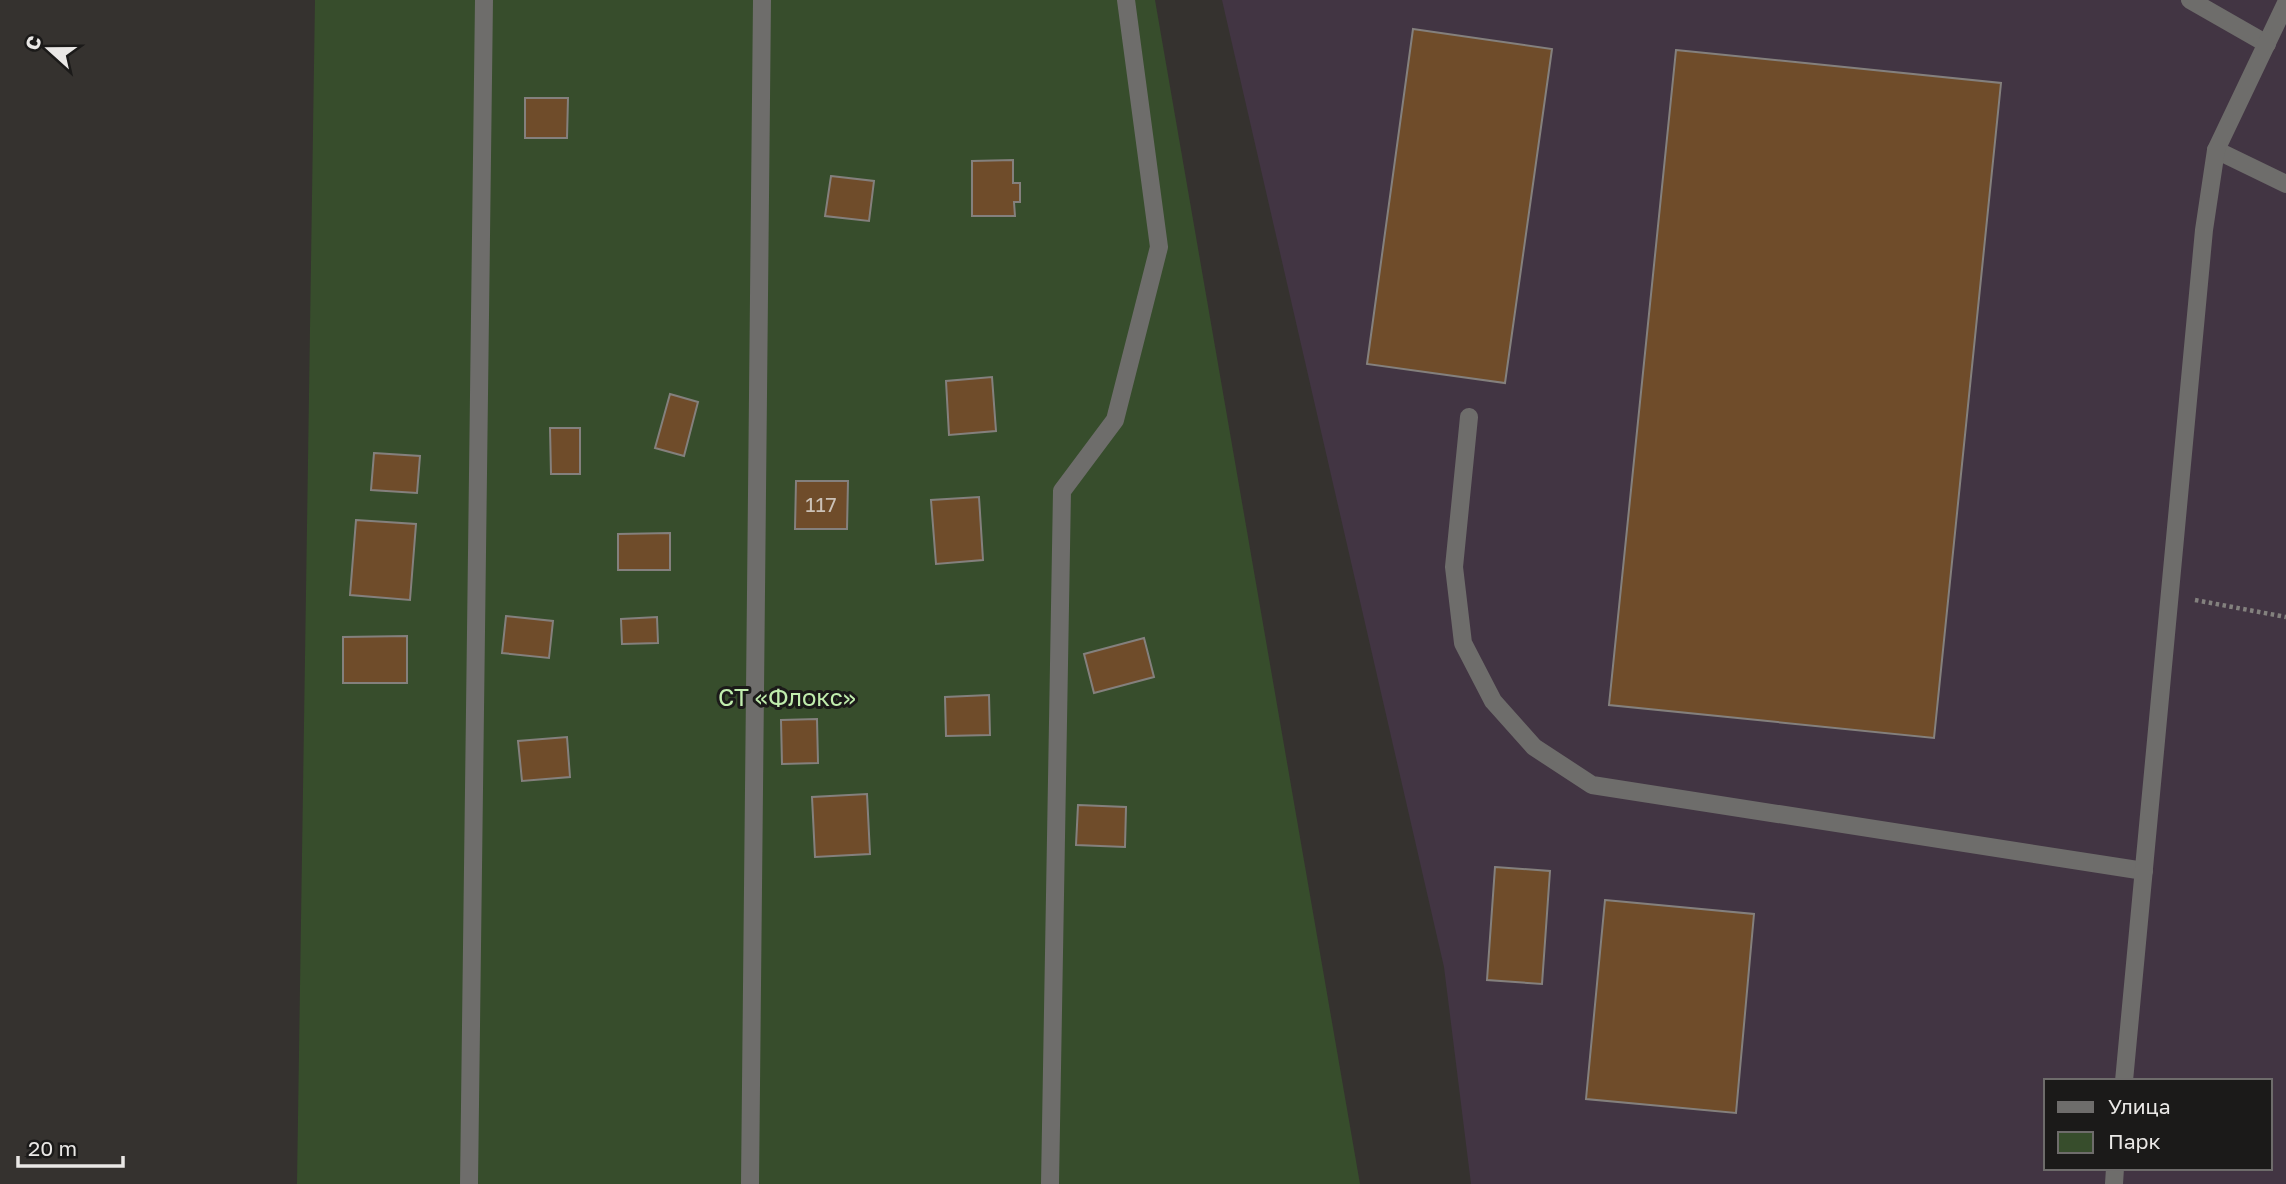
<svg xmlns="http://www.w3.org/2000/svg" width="2286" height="1184" font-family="'Golos Text',sans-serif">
<rect width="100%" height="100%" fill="#35322f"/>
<path fill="#423543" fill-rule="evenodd" d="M1222,0H2286V1184H1471L1444,967ZM2046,1081H2270V1168H2046Z"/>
<path fill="#374d2c" d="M315,0H1155L1360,1184H297Z"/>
<g fill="#6f4c2a" stroke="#84807d" stroke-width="2">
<path d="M1413,29L1552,49L1505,383L1367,364Z"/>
<path d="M1676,50L2001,83L1934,738L1609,705Z"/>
<path d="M525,98H568L567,138H525Z"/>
<path d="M1013,160V183H1020V202H1014L1015,216H972V161Z"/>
<path d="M831,176L874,181L869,221L825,216Z"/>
<path d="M992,377L996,431L949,435L946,381Z"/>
<path d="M670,394L698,402L684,456L655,448Z"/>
<path d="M550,428H580V474H551Z"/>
<path d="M374,453L420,456L417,493L371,490Z"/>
<path d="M796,481H848L847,529H795Z"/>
<path d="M979,497L983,560L936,564L931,500Z"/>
<path d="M356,520L416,524L410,600L350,595Z"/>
<path d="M670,533V570H618V534Z"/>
<path d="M506,616L553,621L549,658L502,653Z"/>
<path d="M657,617L658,643L622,644L621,619Z"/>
<path d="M407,636V683H343V637Z"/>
<path d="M1144,638L1154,677L1094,693L1084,654Z"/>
<path d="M989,695L990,735L946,736L945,697Z"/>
<path d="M817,719L818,763L782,764L781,720Z"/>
<path d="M567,737L570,777L522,781L518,741Z"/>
<path d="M867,794L870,854L815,857L812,797Z"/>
<path d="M1078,805L1126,807L1125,847L1076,845Z"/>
<path d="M1495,867L1550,871L1542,984L1487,980Z"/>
<path d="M1605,900L1754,914L1736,1113L1586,1099Z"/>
</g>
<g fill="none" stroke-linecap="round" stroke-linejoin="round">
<path stroke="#83817e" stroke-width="4.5" stroke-dasharray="3.5 3.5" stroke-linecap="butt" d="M2195,600L2286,617"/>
<g stroke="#6e6d6b" stroke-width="18">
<path d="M2190,0L2267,44"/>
<path d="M2216,150L2286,184"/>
<path d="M1469,417L1454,567L1463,643L1493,701L1534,747L1592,785L2144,871"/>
<path d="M2124,1081L2204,230L2216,150L2286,3"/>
<path d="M2114,1184L2115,1168"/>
</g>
<g stroke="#6e6d6b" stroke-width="18">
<path d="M469,1184L484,0"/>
<path d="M750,1184L762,0"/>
<path d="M1050,1184L1062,491L1115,420L1159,247L1126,0"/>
</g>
</g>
<g text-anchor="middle" stroke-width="6" stroke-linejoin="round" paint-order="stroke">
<g font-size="21" fill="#cbc1b7">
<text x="821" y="512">117</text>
</g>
<g font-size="24" fill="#c0edad" stroke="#1b1a19">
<text x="787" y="706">СТ «Флокс»</text>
</g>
</g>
<rect x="2044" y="1079" width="228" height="91" fill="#1b1a19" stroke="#6e6c6b" stroke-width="2"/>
<rect x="2058" y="1102" width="35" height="10" fill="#6e6d6b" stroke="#6e6c6b" stroke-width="2"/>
<text x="2108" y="1114" font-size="21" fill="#eae8e6">Улица</text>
<rect x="2058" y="1132" width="35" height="21" fill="#374d2c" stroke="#6e6c6b" stroke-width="2"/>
<text x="2108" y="1149" font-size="21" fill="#eae8e6">Парк</text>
<g transform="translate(49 49) rotate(291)" stroke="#1b1a19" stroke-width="5" paint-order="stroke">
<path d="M0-5L12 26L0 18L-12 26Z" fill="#eae8e6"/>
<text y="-10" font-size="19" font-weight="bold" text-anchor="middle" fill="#eae8e6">С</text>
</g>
<path d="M18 1156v10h105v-10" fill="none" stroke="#eae8e6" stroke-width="3.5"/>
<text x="28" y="1156" font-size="21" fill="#eae8e6" stroke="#1b1a19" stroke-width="5" paint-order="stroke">20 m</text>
</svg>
